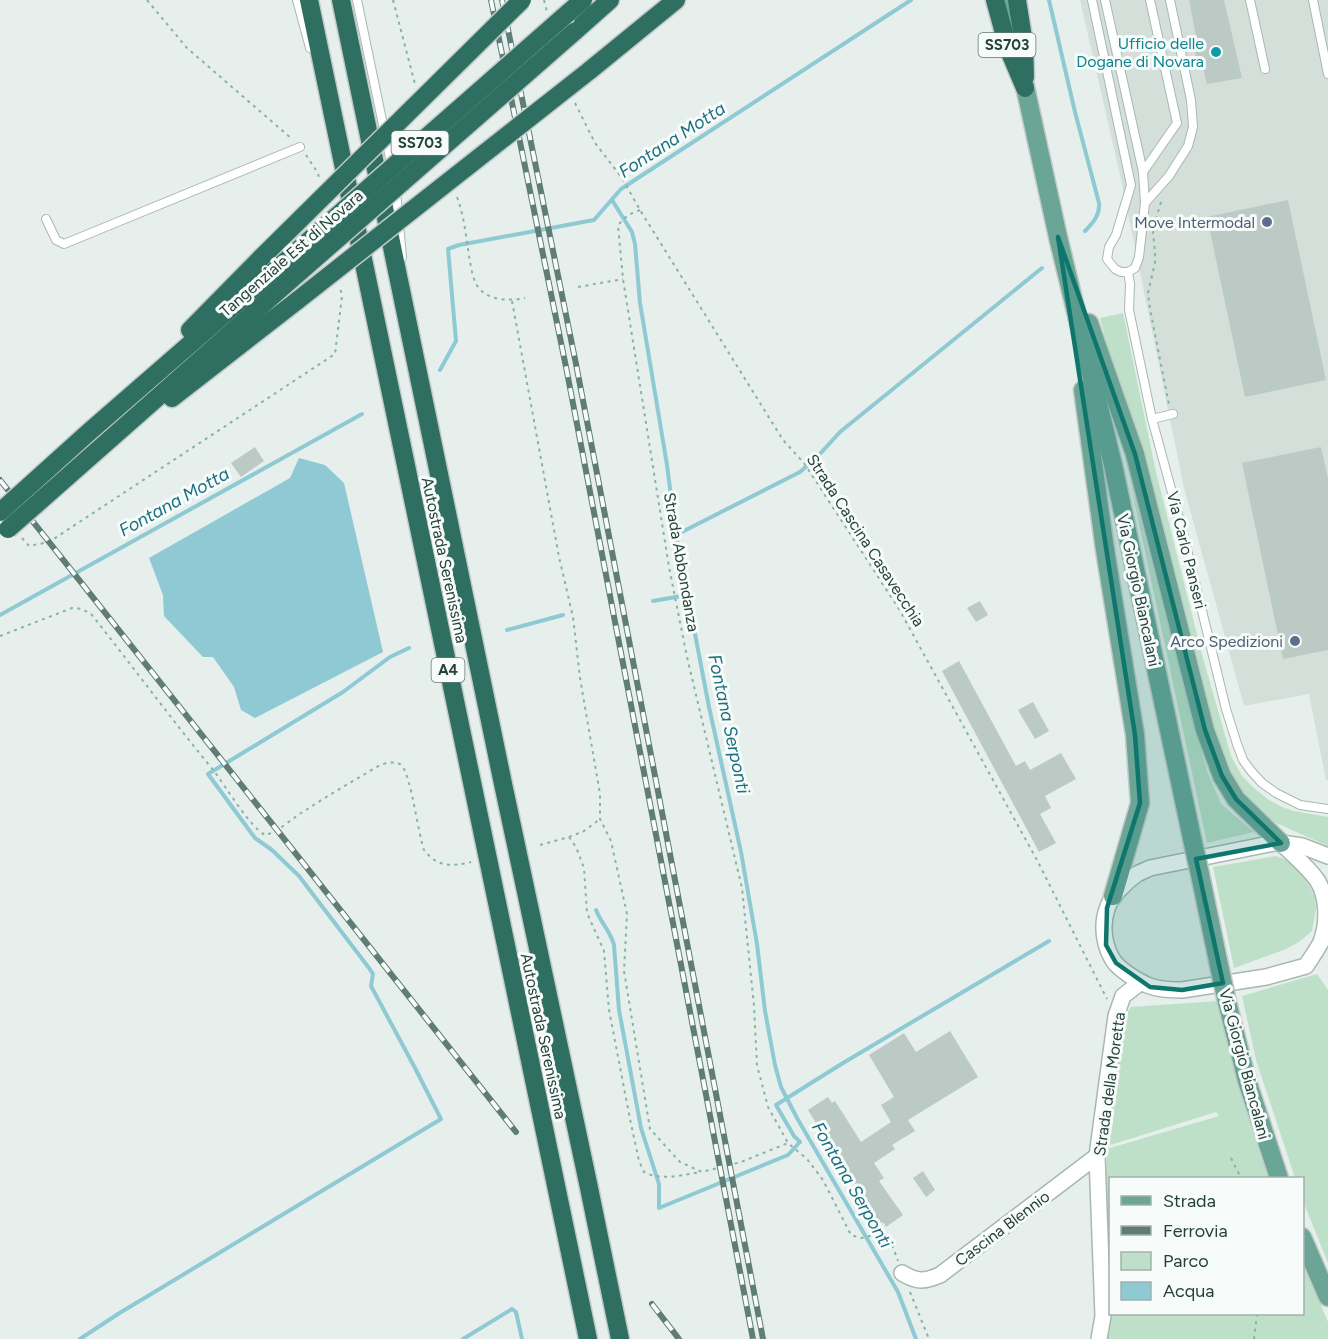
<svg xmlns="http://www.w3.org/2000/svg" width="1328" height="1339" font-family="Figtree,sans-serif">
<rect width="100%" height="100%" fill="#e6efeb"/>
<path fill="#d4dfda" d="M1080,0H1328V780H1326L1309,694L1244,706L1184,488L1122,184Z"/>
<g fill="#bfe0c8">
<path d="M1123,313L1156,472L1203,658L1231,756L1242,776L1254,788L1269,800L1282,807L1294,811L1328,817V846L1276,823L1258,809L1244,794L1233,780L1225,763L1216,736L1175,576L1125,409L1100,318Z"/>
<path d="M1130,481L1207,771L1221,804L1254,832L1207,843Z"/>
<path d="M1276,856L1289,861L1308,883L1315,898L1316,909L1312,931L1299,942L1284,950L1234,968L1213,867Z"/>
<path d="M1317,974L1328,990V1263L1303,1201L1302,1178H1295L1256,1060L1242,996Z"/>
<path d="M1218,1001C1233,1061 1247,1121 1269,1178H1110V1268L1106,1187L1107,1149L1219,1116L1216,1112L1107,1146L1123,1019L1131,1007Z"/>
<path d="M1303,1262L1328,1322V1339H1107L1109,1331L1110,1279V1314H1302Z"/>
</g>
<path fill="#8ec9d4" d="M299,458L325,465L344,483L383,652L255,718L241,710L234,687L213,657H203L164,616L163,595L149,558L290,478Z"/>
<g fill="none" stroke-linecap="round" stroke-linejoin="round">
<g stroke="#8ec9d4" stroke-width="4">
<path d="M1049,0L1075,112L1099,203C1100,215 1093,223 1085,231"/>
<path d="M612,200L632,232L635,244L640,303L667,465L676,535"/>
<path d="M440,370L456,341L448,249L459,245L594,220L621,189L911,0"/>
<path d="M653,601L687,595"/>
<path d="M0,615L362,414"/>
<path d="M507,630L563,615"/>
<path d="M596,910C601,923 611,932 614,945L619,1010L641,1128L659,1184V1208L788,1155L800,1142L794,1136L776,1105L843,1063L1049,941"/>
<path d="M80,1339L118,1314L441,1119L415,1068L371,986L373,974L369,968L299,876L272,850L255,838L208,774L343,692L390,657L409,648"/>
<path d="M463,1339L512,1309L516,1312L522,1339"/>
<path d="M916,1339L898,1292L797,1118L781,1087L775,1065L765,1011L757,944L741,852L709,707L676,535L800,472L818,456L840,432L1042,268"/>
</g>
</g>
<g fill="#bbcac4">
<path d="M1189,0H1224L1242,78L1207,84L1203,69L1195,67L1196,36Z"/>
<path d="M1288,200L1326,380L1245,397L1207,217Z"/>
<path d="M255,447L264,461L241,477L231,463Z"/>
<path d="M1321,447L1328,479V650L1283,659L1242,463Z"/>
<path d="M980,601L988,615L976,622L967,608Z"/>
<path d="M959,661L1016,766L1025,761L1030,770L1061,753L1076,779L1045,796L1051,808L1040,814L1056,843L1039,852L942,671Z"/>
<path d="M1033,702L1049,731L1035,739L1018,710Z"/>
<path d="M950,1031L978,1077L908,1120L915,1131L892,1145L895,1149L874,1163L884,1178L879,1181L903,1215L886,1227L883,1222L876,1227L868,1215L874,1211L841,1164L808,1110L828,1097L832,1103L835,1101L861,1142L891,1122L881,1105L894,1097L869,1055L904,1033L916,1052Z"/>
<path d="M923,1171L935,1190L926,1197L913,1178Z"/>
</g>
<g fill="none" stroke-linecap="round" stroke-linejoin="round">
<defs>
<g id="lane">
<path d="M297,0L310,48"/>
<path d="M357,0L392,168"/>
<path d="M1092,0L1131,185L1116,235L1109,247L1107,259L1115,269L1121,272H1128L1135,268L1139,257L1145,203L1143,172L1105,0"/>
<path d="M1250,0L1265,69"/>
<path d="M1313,0L1328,74"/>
<path d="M1143,172L1177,123L1150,0"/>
<path d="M396,191L402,257"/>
<path d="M1145,203L1169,176L1188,146L1193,127L1191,100L1170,0"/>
<path d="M46,219L56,240L64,244L300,147"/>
<path d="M1128,272L1130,284L1129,310L1152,419L1183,533L1226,709L1237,744L1243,760L1251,771L1262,783L1276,793L1300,805L1328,809"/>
<path d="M1152,419L1173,414"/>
</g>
<g id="street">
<path d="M1274,843H1281C1293,855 1307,866 1317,880C1328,897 1328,923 1321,942C1317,950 1311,958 1306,966L1266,977L1182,990C1172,990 1160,990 1150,986C1140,983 1122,971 1115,963C1104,948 1101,926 1107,909C1110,897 1127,881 1137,874C1141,872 1146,870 1150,868Z"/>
<path d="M1281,843L1302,846L1328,856"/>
<path d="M902,1273C917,1282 924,1282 940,1275L1097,1156"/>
<path d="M1099,1339L1103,1316L1097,1156L1116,1016L1123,996L1141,982"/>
</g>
<g id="primary">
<path d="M1006,0L1058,237L1113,465L1193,843"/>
<path d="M1089,323L1135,454L1205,730L1222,776L1236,799L1281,843"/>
<path d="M1083,390L1105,550L1135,735L1140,803L1113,896"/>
<path d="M1200,874L1220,970"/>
<path d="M1227,1002L1247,1081L1279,1178"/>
<path d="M1302,1237L1328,1297"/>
</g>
<g id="highway">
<path d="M309,0L588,1339"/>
<path d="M341,0L502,779L588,1183L620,1339"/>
<path d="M995,0L1008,48L1025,88"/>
<path d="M1017,0L1024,44L1025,77"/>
<path d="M568,13L583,0"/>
<path d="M574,32L610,0"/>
<path d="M589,71L676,0"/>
<path d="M190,330L261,258"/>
<path d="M172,398L298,300"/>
<path d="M28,487L89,432L273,272"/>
<path d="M40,501L286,284"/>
</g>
</defs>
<use href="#lane" stroke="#a8b8b2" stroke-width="10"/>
<use href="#street" stroke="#a8b8b2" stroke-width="18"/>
<use href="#primary" stroke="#c2cac8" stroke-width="21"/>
<use href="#highway" stroke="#c2cac8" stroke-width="21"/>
<g stroke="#86b3a5" stroke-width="2" stroke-dasharray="3 4.5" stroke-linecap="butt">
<path d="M147,0L187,48L292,139"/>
<path d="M393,0L415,84"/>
<path d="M544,0L547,12"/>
<path d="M575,103L595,143L622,178L640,210L783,440L804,463L899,609L1038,862L1107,999"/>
<path d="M306,155L318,173L319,178"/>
<path d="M457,197C464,216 466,236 469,256C471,266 472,278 478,287C488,301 510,301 525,298"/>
<path d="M1161,202L1156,219L1153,233L1155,252V263L1148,293L1150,309L1169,405"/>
<path d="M640,210L628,215L618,225L623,279L669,567L687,657L742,888L754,1006L757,1065L768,1107L788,1143L807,1159L823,1180L851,1235L861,1238L879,1234L890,1239L898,1261"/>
<path d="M578,287L623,279"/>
<path d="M512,301L559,557L573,617L580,678L600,794V819L611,841L627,914L624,971L650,1129L680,1162L702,1172L741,1162L788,1143"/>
<path d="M22,538L29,546L49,542L335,354L342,296L340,287"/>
<path d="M0,636L72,608C81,608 85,610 92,615C133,667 172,720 214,771C226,787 250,827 265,835C277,833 295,816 306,810C330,794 355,780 380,765C387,763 397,760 402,766C411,776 418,833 424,850C437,867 451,867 471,862"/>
<path d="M569,837L576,847L584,868L587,913L604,951L609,1010L630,1119L639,1161L644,1172C661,1181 682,1175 701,1172"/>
<path d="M540,845L569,837L584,831L600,819"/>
<path d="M1231,1158L1241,1178"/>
<path d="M910,1292L929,1339"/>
<path d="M1254,1339L1257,1314"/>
</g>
<use href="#lane" stroke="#fff" stroke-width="8"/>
<use href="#street" stroke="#fff" stroke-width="15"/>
<use href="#primary" stroke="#6aa596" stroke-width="18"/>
<use href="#highway" stroke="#2f6f62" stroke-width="18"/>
<defs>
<g id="rail">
<path d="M491,0L566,367L753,1339"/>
<path d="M502,0L576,364L763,1339"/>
<path d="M0,480L516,1132"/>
<path d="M652,1304L679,1339"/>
</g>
</defs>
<use href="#rail" stroke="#5f7d75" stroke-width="6"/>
<use href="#rail" stroke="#f7fbf9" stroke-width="4" stroke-dasharray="11" stroke-linecap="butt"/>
<defs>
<g id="primary-bridge">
<path d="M1193,843L1200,874"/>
<path d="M1220,970L1227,1002"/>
</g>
<g id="highway-bridge">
<path d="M261,258L522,0"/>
<path d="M273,272L568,13"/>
<path d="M286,284L574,32"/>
<path d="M298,300L589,71"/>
<path d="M0,512L28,487"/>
<path d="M8,529L40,501"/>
</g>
</defs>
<use href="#primary-bridge" stroke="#c2cac8" stroke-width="21" stroke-linecap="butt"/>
<use href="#highway-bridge" stroke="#c2cac8" stroke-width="21" stroke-linecap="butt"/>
<use href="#primary-bridge" stroke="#6aa596" stroke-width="18"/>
<use href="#highway-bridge" stroke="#2f6f62" stroke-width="18"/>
</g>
<path fill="#0f766e" fill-opacity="0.2" stroke="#0f766e" stroke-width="4.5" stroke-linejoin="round" d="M1058,237L1135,454L1205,730L1222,776L1236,799L1281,843L1196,859L1223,983L1182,990L1150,987L1116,963L1106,945L1107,908L1140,803L1135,735Z"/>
<circle fill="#0f9aa8" stroke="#f7fbf9" stroke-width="2" cx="1216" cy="52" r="6"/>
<g fill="#5c6f8a" stroke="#f7fbf9" stroke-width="2">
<circle cx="1267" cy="222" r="6"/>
<circle cx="1295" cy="641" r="6"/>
</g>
<g text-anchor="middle" stroke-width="6" stroke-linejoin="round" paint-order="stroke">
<g fill="#f7fbf9" stroke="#637a73" stroke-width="1.5">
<rect x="978.5" y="33" width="57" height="24" rx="4.5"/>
<rect x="391.5" y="131" width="57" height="24" rx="4.5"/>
<rect x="431.5" y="658" width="33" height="24" rx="4.5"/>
</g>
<g font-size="15" font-weight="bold" fill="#24423a">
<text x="1007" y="50">SS703</text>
<text x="420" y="148">SS703</text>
<text x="448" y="675">A4</text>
</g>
<g font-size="16" fill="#0d838f" stroke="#f7fbf9" text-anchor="end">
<text x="1204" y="49">Ufficio delle<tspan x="1204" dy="18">Dogane di Novara</tspan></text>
</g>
<g font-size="16" fill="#4e5e75" stroke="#f7fbf9" text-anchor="end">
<text x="1255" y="228">Move Intermodal</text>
<text x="1283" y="647">Arco Spedizioni</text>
</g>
<g font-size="16" fill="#24423a" stroke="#f7fbf9">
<text transform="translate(291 253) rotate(-41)" y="6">Tangenziale Est di Novara</text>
<text transform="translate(866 540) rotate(57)" y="6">Strada Cascina Casavecchia</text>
<text transform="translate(1187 550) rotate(76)" y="6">Via Carlo Panseri</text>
<text transform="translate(445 560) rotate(78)" y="6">Autostrada Serenissima</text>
<text transform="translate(682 562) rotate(80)" y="6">Strada Abbondanza</text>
<text transform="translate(1139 590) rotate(78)" y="6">Via Giorgio Biancalani</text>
<text transform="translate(544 1036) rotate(78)" y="6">Autostrada Serenissima</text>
<text transform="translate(1245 1064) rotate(75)" y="6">Via Giorgio Biancalani</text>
<text transform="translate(1109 1084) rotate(-82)" y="6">Strada della Moretta</text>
<text transform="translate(1002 1228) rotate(-37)" y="6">Cascina Blennio</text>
</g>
<g font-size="18" font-style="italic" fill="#1c6f80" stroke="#f7fbf9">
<text transform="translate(672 140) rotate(-33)" y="6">Fontana Motta</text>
<text transform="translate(174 502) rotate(-29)" y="6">Fontana Motta</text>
<text transform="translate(729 724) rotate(78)" y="6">Fontana Serponti</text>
<text transform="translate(852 1185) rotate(60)" y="6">Fontana Serponti</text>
</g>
</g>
<rect x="1109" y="1177" width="195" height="138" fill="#f7fbf9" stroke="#a3b1ad" stroke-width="1.5"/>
<rect x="1121" y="1196" width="30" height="9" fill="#6aa596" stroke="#a3b1ad" stroke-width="1.5"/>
<text x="1163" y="1207" font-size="18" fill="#24423a">Strada</text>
<rect x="1121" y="1226" width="30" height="9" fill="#5f7d75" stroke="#a3b1ad" stroke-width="1.5"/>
<text x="1163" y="1237" font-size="18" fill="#24423a">Ferrovia</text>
<rect x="1121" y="1252" width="30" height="18" fill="#bfe0c8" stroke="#a3b1ad" stroke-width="1.5"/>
<text x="1163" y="1267" font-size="18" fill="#24423a">Parco</text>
<rect x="1121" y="1282" width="30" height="18" fill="#8ec9d4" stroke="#a3b1ad" stroke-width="1.5"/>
<text x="1163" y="1297" font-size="18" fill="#24423a">Acqua</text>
</svg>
